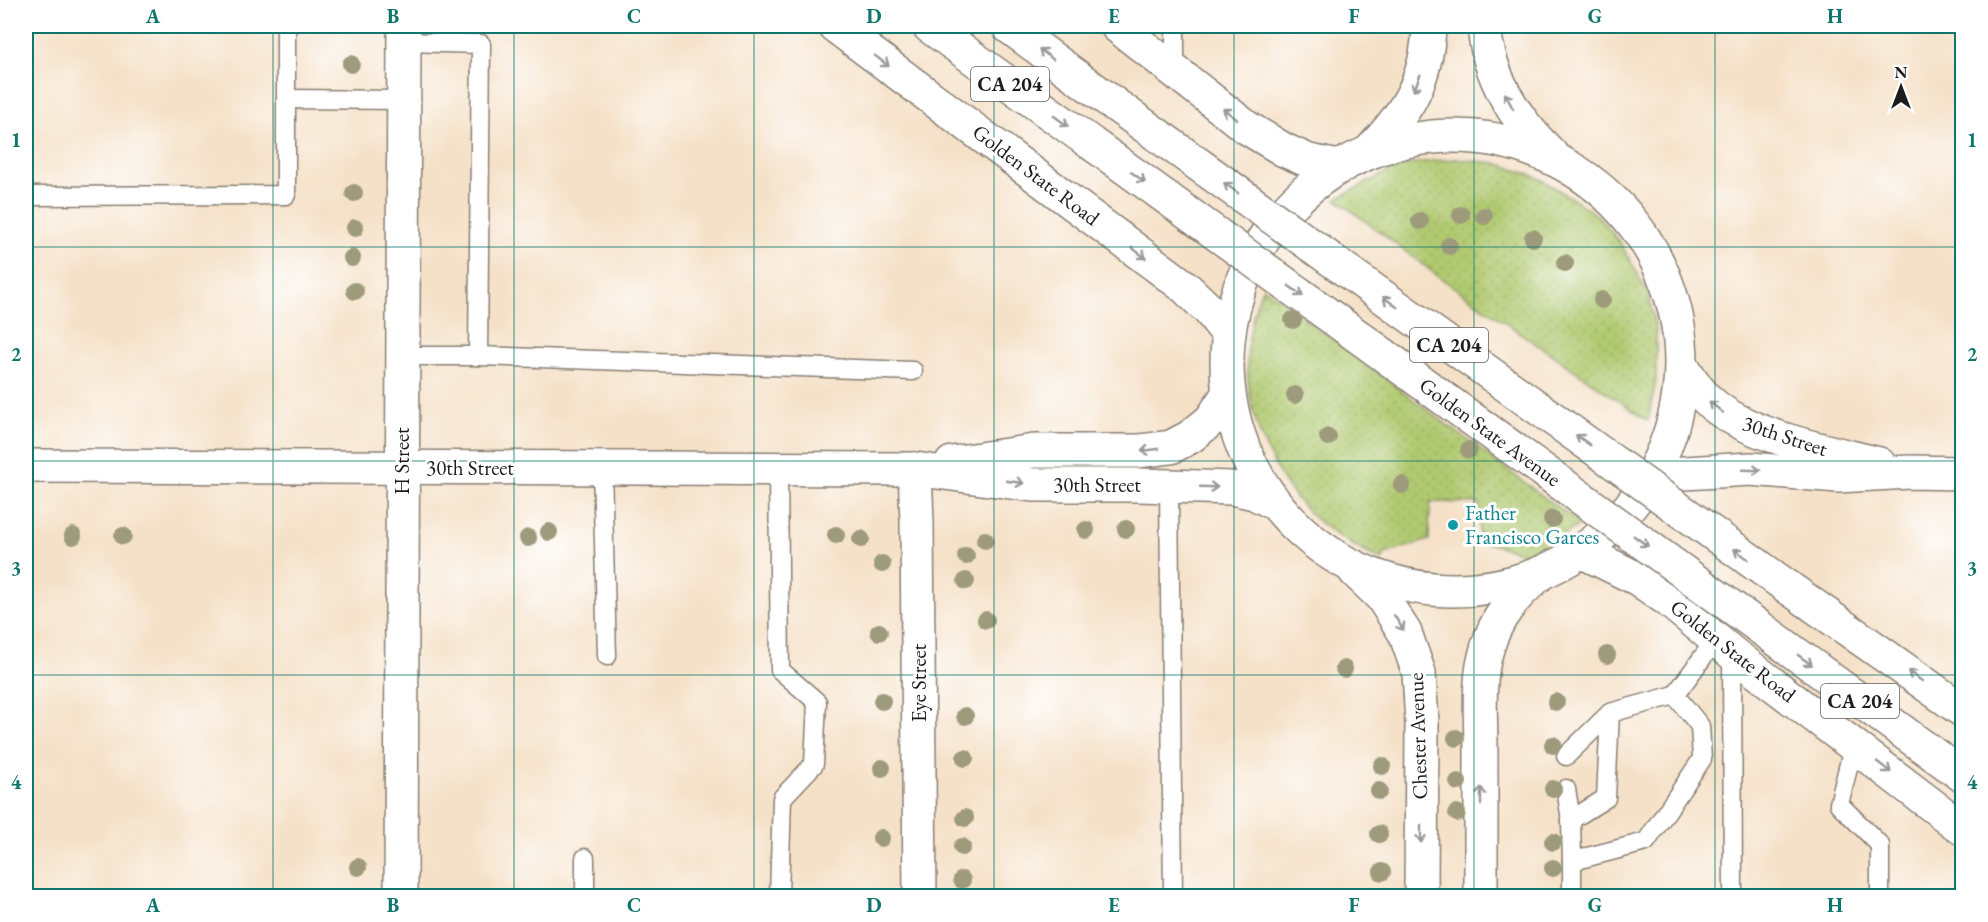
<svg xmlns="http://www.w3.org/2000/svg" width="1988" height="922" font-family="'EB Garamond',serif">
<defs>
<pattern id="grass-dots" width="8" height="8" patternUnits="userSpaceOnUse" patternTransform="scale(1.5)"><rect width="8" height="8" fill="#b0c96f"/><path d="M2 2h.1M6 6h.1" fill="none" stroke="#97ac60" stroke-width="1.8" stroke-linecap="round"/></pattern>
</defs>
<rect width="100%" height="100%" fill="#fff"/>
<filter id="ink" filterUnits="userSpaceOnUse"><feTurbulence type="fractalNoise" baseFrequency=".0167" numOctaves="2"/><feDisplacementMap in="SourceGraphic" scale="12" xChannelSelector="R" yChannelSelector="G"/><feConvolveMatrix kernelMatrix="1 2 1 2 8 2 1 2 1" color-interpolation-filters="sRGB"/></filter>
<filter id="wash" filterUnits="userSpaceOnUse"><feTurbulence type="fractalNoise" baseFrequency=".008" numOctaves="4" result="noise"/><feDisplacementMap in="SourceGraphic" scale="24" xChannelSelector="R" yChannelSelector="G"/><feGaussianBlur stdDeviation="1.35" result="paint"/><feColorMatrix in="noise" values="0 0 0 0 0 0 0 0 0 0 0 0 0 0 0 0 0 1.4 0 .05"/><feComposite in="paint" operator="in"/></filter>
<g filter="url(#wash)">
<rect width="100%" height="100%" fill="#f5e1c8"/>
<g fill="url(#grass-dots)" stroke="#667246" stroke-width="1.5">
<path d="M1456,159L1496,163L1537,177L1576,201L1599,217L1621,244L1648,293L1656,330V380L1648,421L1442,279L1336,199L1395,168L1421,162Z"/>
<path d="M1263,287L1580,524L1531,558L1524,553L1479,541V503L1430,502L1429,540L1385,554L1382,560C1346,544 1311,520 1288,488C1282,481 1279,472 1274,464C1244,409 1238,346 1263,287Z"/>
</g>
</g>
<g filter="url(#ink)">
<g fill="none" stroke-linecap="round" stroke-linejoin="round">
<defs>
<g id="lane">
<path d="M1175,26V71"/>
<path d="M286,99L403,100"/>
<path d="M26,196L286,195V26"/>
<path d="M403,356H478L481,44L404,42"/>
<path d="M478,356L913,371"/>
<path d="M602,468L607,656"/>
<path d="M778,469L780,670L817,702L814,764L782,798L779,896"/>
<path d="M1169,486L1173,896"/>
<path d="M1732,653L1733,896"/>
<path d="M1854,744L1839,804L1880,845V896"/>
<path d="M1566,756L1610,713"/>
<path d="M1566,789L1571,820"/>
<path d="M585,858V896"/>
<path d="M1572,861L1571,820L1606,798L1610,713L1675,695"/>
<path d="M1572,896V861L1646,842L1702,759L1700,726L1675,695L1716,639"/>
</g>
<path id="street" d="M915,469L917,522L920,896"/>
<g id="secondary">
<path d="M835,26L1185,287L1209,310L1228,334"/>
<path d="M1117,26L1246,127L1284,150L1309,161L1338,167"/>
<path d="M1484,26C1488,76 1515,120 1551,154"/>
<circle cx="1454" cy="363" r="227"/>
<path d="M1369,152C1406,113 1427,82 1429,26"/>
<path d="M1682,365C1690,378 1698,392 1710,402C1748,437 1829,451 1879,464"/>
<path d="M952,463L1034,451H1139L1171,447L1190,437L1211,420L1228,394"/>
<path d="M26,466L915,469L1033,485H1139L1231,488L1254,493L1276,504"/>
<path d="M1652,475L1750,469L1838,476L1910,472L1962,473"/>
<path d="M1581,551L1638,579L1668,600L1732,653L1962,828"/>
<path d="M1355,571L1382,597L1405,633L1419,673L1422,723L1421,896"/>
<path d="M401,896L404,26"/>
<path d="M1481,896C1481,847 1481,798 1481,749C1481,717 1477,680 1487,649C1496,617 1515,595 1539,575"/>
</g>
<g id="highway">
<path d="M929,26L1091,143"/>
<path d="M1008,26L1110,101"/>
<path d="M1789,588L1962,710"/>
<path d="M1758,626L1962,775"/>
</g>
</defs>
<use href="#lane" stroke="#887e72" stroke-width="21"/>
<use href="#street" stroke="#887e72" stroke-width="36"/>
<use href="#secondary" stroke="#887e72" stroke-width="36"/>
<use href="#highway" stroke="#887e72" stroke-width="36"/>
<use href="#lane" stroke="#fff" stroke-width="18"/>
<use href="#street" stroke="#fff" stroke-width="33"/>
<use href="#secondary" stroke="#fff" stroke-width="33"/>
<use href="#highway" stroke="#fff" stroke-width="33"/>
<defs>
<g id="highway-bridge">
<path d="M1110,101L1789,588"/>
<path d="M1091,143L1758,626"/>
</g>
</defs>
<use href="#highway-bridge" stroke="#887e72" stroke-width="36" stroke-linecap="butt"/>
<use href="#highway-bridge" stroke="#fff" stroke-width="33"/>
</g>
<g fill="#9e9b7c">
<circle cx="351" cy="64" r="9"/>
<circle cx="354" cy="193" r="9"/>
<circle cx="1461" cy="215" r="9"/>
<circle cx="1484" cy="216" r="9"/>
<circle cx="1420" cy="221" r="9"/>
<circle cx="355" cy="228" r="9"/>
<circle cx="1533" cy="238" r="9"/>
<circle cx="1449" cy="246" r="9"/>
<circle cx="352" cy="258" r="9"/>
<circle cx="1565" cy="263" r="9"/>
<circle cx="355" cy="291" r="9"/>
<circle cx="1602" cy="300" r="9"/>
<circle cx="1293" cy="320" r="9"/>
<circle cx="1295" cy="395" r="9"/>
<circle cx="1328" cy="437" r="9"/>
<circle cx="1469" cy="450" r="9"/>
<circle cx="1402" cy="485" r="9"/>
<circle cx="1552" cy="519" r="9"/>
<circle cx="1126" cy="529" r="9"/>
<circle cx="1086" cy="530" r="9"/>
<circle cx="549" cy="532" r="9"/>
<circle cx="836" cy="535" r="9"/>
<circle cx="73" cy="536" r="9"/>
<circle cx="123" cy="536" r="9"/>
<circle cx="528" cy="538" r="9"/>
<circle cx="861" cy="539" r="9"/>
<circle cx="985" cy="540" r="9"/>
<circle cx="966" cy="556" r="9"/>
<circle cx="882" cy="564" r="9"/>
<circle cx="966" cy="581" r="9"/>
<circle cx="986" cy="620" r="9"/>
<circle cx="879" cy="632" r="9"/>
<circle cx="1607" cy="655" r="9"/>
<circle cx="1344" cy="669" r="9"/>
<circle cx="882" cy="701" r="9"/>
<circle cx="1556" cy="702" r="9"/>
<circle cx="965" cy="716" r="9"/>
<circle cx="1456" cy="738" r="9"/>
<circle cx="1553" cy="745" r="9"/>
<circle cx="965" cy="758" r="9"/>
<circle cx="1382" cy="766" r="9"/>
<circle cx="882" cy="768" r="9"/>
<circle cx="1458" cy="782" r="9"/>
<circle cx="1553" cy="789" r="9"/>
<circle cx="1379" cy="791" r="9"/>
<circle cx="1457" cy="813" r="9"/>
<circle cx="965" cy="818" r="9"/>
<circle cx="1379" cy="834" r="9"/>
<circle cx="881" cy="838" r="9"/>
<circle cx="1553" cy="842" r="9"/>
<circle cx="962" cy="847" r="9"/>
<circle cx="358" cy="867" r="9"/>
<circle cx="1553" cy="868" r="9"/>
<circle cx="1382" cy="872" r="9"/>
<circle cx="962" cy="880" r="9"/>
</g>
<defs><path id="oneway-shaft" d="M-6 0H5M1.5-3L5.5 0L1.5 3" fill="none" stroke-width="1.6" stroke-linecap="round" stroke-linejoin="round" transform="scale(1.5)"/></defs>
<g stroke="#999">
<use href="#oneway-shaft" transform="translate(1046 54) rotate(-143)"/>
<use href="#oneway-shaft" transform="translate(882 61) rotate(37)"/>
<use href="#oneway-shaft" transform="translate(1417 83) rotate(112)"/>
<use href="#oneway-shaft" transform="translate(1509 101) rotate(-118)"/>
<use href="#oneway-shaft" transform="translate(1230 114) rotate(-142)"/>
<use href="#oneway-shaft" transform="translate(1061 121) rotate(36)"/>
<use href="#oneway-shaft" transform="translate(1138 177) rotate(36)"/>
<use href="#oneway-shaft" transform="translate(1231 188) rotate(-144)"/>
<use href="#oneway-shaft" transform="translate(1139 253) rotate(37)"/>
<use href="#oneway-shaft" transform="translate(1296 291) rotate(36)"/>
<use href="#oneway-shaft" transform="translate(1390 302) rotate(-144)"/>
<use href="#oneway-shaft" transform="translate(1716 407) rotate(-141)"/>
<use href="#oneway-shaft" transform="translate(1583 440) rotate(-144)"/>
<use href="#oneway-shaft" transform="translate(1150 450) rotate(172)"/>
<use href="#oneway-shaft" transform="translate(1752 470) rotate(2)"/>
<use href="#oneway-shaft" transform="translate(1015 482) rotate(8)"/>
<use href="#oneway-shaft" transform="translate(1209 487) rotate(2)"/>
<use href="#oneway-shaft" transform="translate(1641 541) rotate(36)"/>
<use href="#oneway-shaft" transform="translate(1741 554) rotate(-144)"/>
<use href="#oneway-shaft" transform="translate(1399 623) rotate(58)"/>
<use href="#oneway-shaft" transform="translate(1805 660) rotate(36)"/>
<use href="#oneway-shaft" transform="translate(1915 676) rotate(-145)"/>
<use href="#oneway-shaft" transform="translate(1884 767) rotate(38)"/>
<use href="#oneway-shaft" transform="translate(1481 796) rotate(-90)"/>
<use href="#oneway-shaft" transform="translate(1421 834) rotate(90)"/>
</g>
</g>
<path fill="none" stroke="#0f766e" stroke-width="1.5" stroke-opacity="0.55" d="M273,26V896M514,26V896M754,26V896M994,26V896M1234,26V896M1474,26V896M1715,26V896M26,247H1962M26,461H1962M26,675H1962"/>
<circle fill="#0f9aa8" stroke="#fff" stroke-width="2" cx="1453" cy="525" r="6"/>
<g text-anchor="middle" stroke-width="6" stroke-linejoin="round" paint-order="stroke">
<g fill="#fff" stroke="#606060" stroke-width="1.5">
<rect x="971" y="67" width="78" height="34" rx="4.5"/>
<rect x="1410" y="328" width="78" height="34" rx="4.5"/>
<rect x="1821" y="684" width="78" height="34" rx="4.5"/>
</g>
<g font-size="20" font-weight="bold" fill="#1c1c1c">
<text x="1010" y="91">CA 204</text>
<text x="1449" y="352">CA 204</text>
<text x="1860" y="708">CA 204</text>
</g>
<g font-size="21" fill="#1c1c1c" stroke="#fff">
<text transform="translate(1036 175) rotate(37)" y="7">Golden State Road</text>
<text transform="translate(1490 432) rotate(36)" y="7">Golden State Avenue</text>
<text transform="translate(1785 436) rotate(18)" y="7">30th Street</text>
<text transform="translate(402 461) rotate(-90)" y="7">H Street</text>
<text x="470" y="475">30th Street</text>
<text x="1097" y="492">30th Street</text>
<text transform="translate(1733 651) rotate(38)" y="7">Golden State Road</text>
<text transform="translate(919 683) rotate(-90)" y="7">Eye Street</text>
<text transform="translate(1418 736) rotate(-92)" y="7">Chester Avenue</text>
</g>
<g font-size="21" fill="#0d838f" stroke="#fff" text-anchor="start">
<text x="1465" y="520">Father<tspan x="1465" dy="24">Francisco Garces</tspan></text>
</g>
</g>
<rect width="1988" height="922" fill="none" stroke="#fff" stroke-width="66"/>
<g transform="translate(1901 87)" stroke="#ffffff" stroke-width="4.5" paint-order="stroke">
<path d="M0-4.5L10 22L0 15L-10 22Z" fill="#1c1c1c"/>
<text y="-9" font-size="16" font-weight="bold" text-anchor="middle" fill="#1c1c1c">N</text>
</g>
<rect x="33" y="33" width="1922" height="856" fill="none" stroke="#0f766e" stroke-width="2"/>
<g font-size="20" text-anchor="middle" font-weight="bold" fill="#0f766e">
<text x="153" y="23">A</text>
<text x="393" y="23">B</text>
<text x="634" y="23">C</text>
<text x="874" y="23">D</text>
<text x="1114" y="23">E</text>
<text x="1354" y="23">F</text>
<text x="1595" y="23">G</text>
<text x="1835" y="23">H</text>
<text x="16" y="147">1</text>
<text x="1972" y="147">1</text>
<text x="16" y="361">2</text>
<text x="1972" y="361">2</text>
<text x="16" y="575">3</text>
<text x="1972" y="575">3</text>
<text x="16" y="789">4</text>
<text x="1972" y="789">4</text>
<text x="153" y="912">A</text>
<text x="393" y="912">B</text>
<text x="634" y="912">C</text>
<text x="874" y="912">D</text>
<text x="1114" y="912">E</text>
<text x="1354" y="912">F</text>
<text x="1595" y="912">G</text>
<text x="1835" y="912">H</text>
</g>
</svg>
